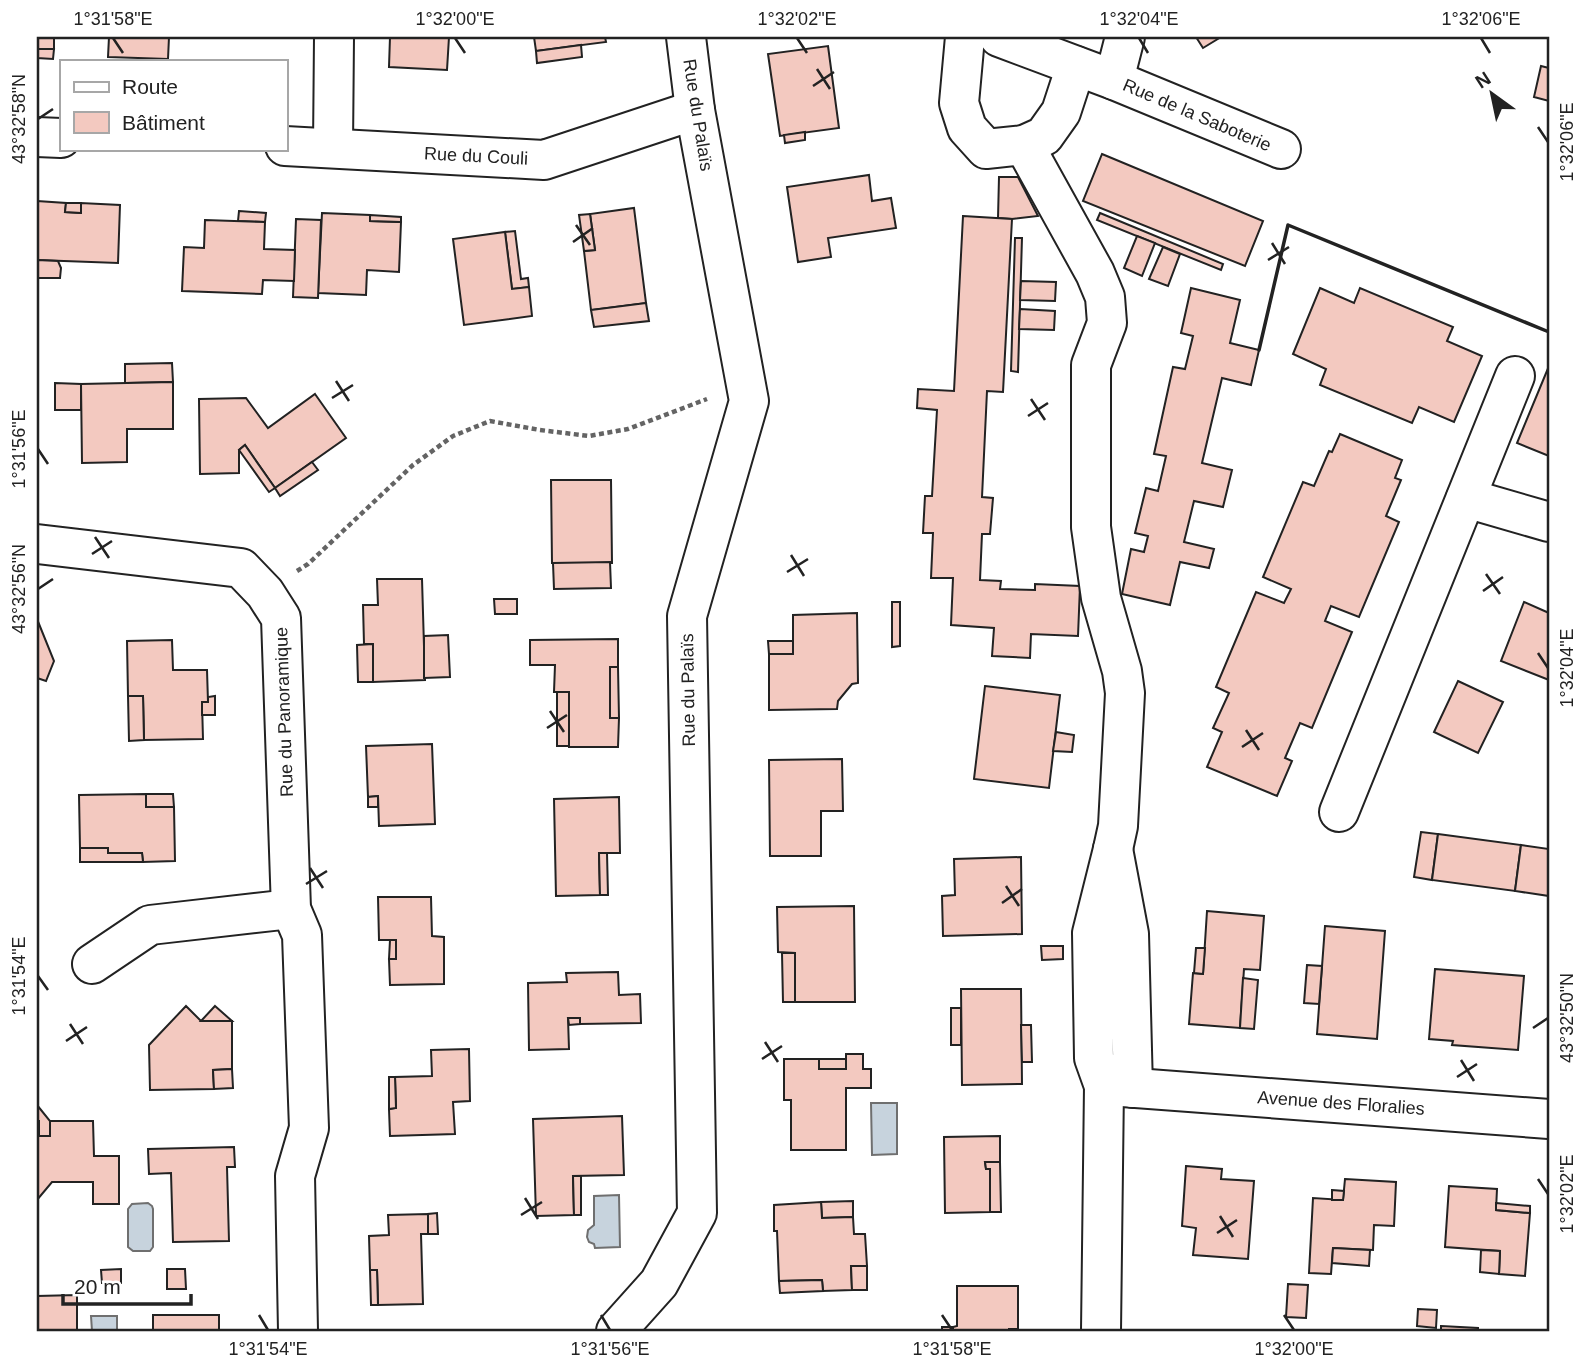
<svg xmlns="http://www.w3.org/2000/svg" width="1586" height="1368" font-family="Arial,sans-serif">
<rect width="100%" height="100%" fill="#fff"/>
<g fill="#c7d3dd" stroke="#6f6f6f" stroke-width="2">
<path d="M871,1103H897V1154L872,1155Z"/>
<path d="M619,1195L620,1247L595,1248L594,1244L589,1242L587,1237L588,1230L594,1225V1196Z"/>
<path d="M148,1203L152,1206L153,1209V1247L150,1251H133L128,1247V1209L132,1204Z"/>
<path d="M91,1316H117V1331H92Z"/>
</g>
<g fill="#f3c9c0" stroke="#222" stroke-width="2">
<rect x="37" y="37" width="17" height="12"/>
<path d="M109,37H169L168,59L108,57Z"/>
<path d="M390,37H449L447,70L389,67Z"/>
<path d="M534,37H605L606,42L536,51Z"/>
<path d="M1196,37H1221L1203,48Z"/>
<path d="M581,45L582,57L537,63L536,51Z"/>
<path d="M828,46L839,128L780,136L768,54Z"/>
<path d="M37,49H54L53,59L37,58Z"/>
<path d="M1541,66L1549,68V101L1534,97Z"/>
<path d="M805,132V140L785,143L784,135Z"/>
<path d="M1102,154L1263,221L1245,266L1083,201Z"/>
<path d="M869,175L872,201L891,198L896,228L828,238L831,257L798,262L787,187Z"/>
<path d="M999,177H1018L1038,216L1012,219L998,218Z"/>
<path d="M37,201L66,203L65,212L81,213V203L120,205L118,263L37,260Z"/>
<path d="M66,203H81V213L65,212Z"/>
<path d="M634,208L646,303L591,310L584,251L595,250L590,214Z"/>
<path d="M239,211L266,213L265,222L238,221Z"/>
<path d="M322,213L370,215V221L401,222L399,272L367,270L366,295L318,293Z"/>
<path d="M1100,213L1223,264L1221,270L1097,220Z"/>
<path d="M590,214L595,250L584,251L579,215Z"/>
<path d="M370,215L401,217V222L370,221Z"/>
<path d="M963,216L1012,219L1003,392L987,391L982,497L993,498L990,534H982L980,580L1001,581L1000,589L1035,590V584L1080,586L1078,636L1031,634L1030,658L992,656L994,628L951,625L953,578H931L933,533H923L925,496H932L937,410L917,408L918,389L954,391Z"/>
<path d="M296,219L321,220L318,298L293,297Z"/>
<path d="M205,220L265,222L264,249L295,250L294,281L263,280L262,294L182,291L184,247L204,248Z"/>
<path d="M515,231L521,279L528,278L529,287L512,289L505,232Z"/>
<path d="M505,232L512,289L529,287L532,316L464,325L453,239Z"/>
<path d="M1137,236L1155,243L1142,276L1124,268Z"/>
<path d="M1015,238H1022L1018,372L1011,371Z"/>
<path d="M1163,247L1180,254L1168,286L1149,279Z"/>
<path d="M37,260L58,261L61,268L60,278H37Z"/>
<path d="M1021,281L1056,282L1055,301L1020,300Z"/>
<path d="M1191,288L1240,300L1230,343L1259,350L1251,385L1222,378L1202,463L1232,470L1223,507L1194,501L1184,542L1214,549L1209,568L1180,562L1170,605L1122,594L1131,549L1144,552L1148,536L1135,533L1146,488L1158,491L1166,456L1154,454L1173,367L1185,369L1193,336L1181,333Z"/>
<path d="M1320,288L1354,303L1360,288L1453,327L1447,341L1482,356L1454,422L1419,407L1412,423L1320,385L1326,369L1293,354Z"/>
<path d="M646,303L649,321L594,327L591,310Z"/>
<path d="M1020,309L1055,311L1054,330L1019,329Z"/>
<path d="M172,363L173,382L125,383V364Z"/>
<path d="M1549,366V456L1517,443Z"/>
<path d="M173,382V429H127V462L82,463L81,384Z"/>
<path d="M55,383L81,384V410H55Z"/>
<path d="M315,394L346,438L275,488L245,445L239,450V473L200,474L199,399L246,398L268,428Z"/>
<path d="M1340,434L1402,460L1395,478L1401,480L1386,516L1399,522L1359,617L1331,606L1325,621L1352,632L1312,728L1300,723L1285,758L1292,761L1277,796L1207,767L1222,732L1213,728L1229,693L1216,687L1256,592L1284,603L1291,589L1263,577L1303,482L1314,486L1329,451L1332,452Z"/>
<path d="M245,445L275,488L269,492L239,450Z"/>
<path d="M312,462L318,470L280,496L275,488Z"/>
<path d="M551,480H611L612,563H552Z"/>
<path d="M610,562L611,588L554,589L553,563Z"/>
<path d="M377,579H422L425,680L373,682V644H364L363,605H378Z"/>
<path d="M494,599H517V614H495Z"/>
<path d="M892,602H900V646L892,647Z"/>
<path d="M1524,602L1549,613V680L1501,661Z"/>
<path d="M857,613L858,683L852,684L838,701L837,709L769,710V654H793V615Z"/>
<path d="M37,619L54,661L46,681L37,678Z"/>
<path d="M448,635L450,677L424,678V636Z"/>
<path d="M618,639V667H610V718H619L618,747H569V692H554L555,665H530V640Z"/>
<path d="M172,640L173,670H207L208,702H202L203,739L144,740L143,696H128L127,641Z"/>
<path d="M768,641H793V654H769Z"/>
<path d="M373,644V682H358L357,645Z"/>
<path d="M610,667H618L619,718H610Z"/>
<path d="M1458,681L1503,702L1478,753L1434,732Z"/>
<path d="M985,686L1060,695L1049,788L974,779Z"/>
<rect x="557" y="692" width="12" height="54"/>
<path d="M128,696H143L144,740L129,741Z"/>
<path d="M215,696V715H202V702H208V697Z"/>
<path d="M1056,732L1074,735L1072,752L1053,751Z"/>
<path d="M432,744L435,824L379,826L378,796L368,797L366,746Z"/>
<path d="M842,759L843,811H821V856H770L769,760Z"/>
<path d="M146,794H173L174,807H146Z"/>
<path d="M146,794V807H174L175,861L143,862L142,853H108V848H80L79,795Z"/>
<path d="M378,796V807H368V797Z"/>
<path d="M619,797L620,853H599L600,895L556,896L554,799Z"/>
<path d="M1421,832L1438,834L1432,880L1414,877Z"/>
<path d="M1438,834L1521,845L1515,891L1432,880Z"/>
<path d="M1521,845L1549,849V896L1515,891Z"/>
<path d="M80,848H108V853H142L143,862H80Z"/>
<path d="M599,853H607L608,895H600Z"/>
<path d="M1021,857L1022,934L943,936L942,896L955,895L954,859Z"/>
<path d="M378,897H431L432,936L444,937V984L390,985L389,959H396V940H379Z"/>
<path d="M854,906L855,1002H795V953L778,952L777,907Z"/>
<path d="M1207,911L1264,916L1260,970L1244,969L1240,1028L1189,1024L1193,973L1203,974Z"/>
<path d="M1325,926L1385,931L1377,1039L1317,1034Z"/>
<path d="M390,940H396V959H389Z"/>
<path d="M1041,946H1063V959L1042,960Z"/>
<path d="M1196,948H1205L1203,974L1194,973Z"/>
<path d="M782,953H795V1002H783Z"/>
<path d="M1307,965L1322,966L1319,1004L1304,1003Z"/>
<path d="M1435,969L1524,976L1518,1050L1452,1045L1453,1041L1429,1039Z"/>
<path d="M618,972L619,995L640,994L641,1023L580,1024V1018H568L569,1049L529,1050L528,983L567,982L566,973Z"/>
<path d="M1243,978L1258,980L1254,1029L1240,1028Z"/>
<path d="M961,989H1021L1022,1084L962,1085Z"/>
<path d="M186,1006L201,1021H232V1069L213,1070L214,1089L150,1090L149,1045Z"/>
<path d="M215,1006L232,1021H201Z"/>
<rect x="951" y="1008" width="10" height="37"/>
<path d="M568,1018H580V1024L569,1025Z"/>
<path d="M1021,1025H1031L1032,1062H1022Z"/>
<path d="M469,1049L470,1101L453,1102L455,1134L390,1136L389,1109L396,1108L395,1077L432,1076L431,1050Z"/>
<path d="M846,1054H863V1069H871V1088H846V1150H791V1100H784V1059H819V1069H846Z"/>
<rect x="819" y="1059" width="27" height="10"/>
<path d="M232,1069L233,1088L214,1089L213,1070Z"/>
<path d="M389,1077H395L396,1108L389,1109Z"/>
<path d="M37,1105L50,1121V1136H39Z"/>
<path d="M622,1116L624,1175L573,1176L574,1215L536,1216L533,1119Z"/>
<path d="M37,1121H39V1136H50V1121H93L94,1156H119V1204H93V1182H52L37,1200Z"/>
<path d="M1000,1136V1162H985L986,1169H990V1212L945,1213L944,1137Z"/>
<path d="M234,1147L235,1167H227L229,1241L173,1242L171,1173L149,1174L148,1149Z"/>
<path d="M985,1162H1000L1001,1212H990V1169H986Z"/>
<path d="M1186,1166L1222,1169L1221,1179L1254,1181L1248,1259L1193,1255L1196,1228L1182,1226Z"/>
<path d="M573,1176H581V1215H574Z"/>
<path d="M1345,1179L1396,1182L1394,1226L1374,1225L1373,1250L1333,1248L1331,1274L1309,1273L1313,1198L1343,1200Z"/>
<path d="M1449,1186L1497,1189L1496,1210L1530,1213L1525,1276L1499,1274L1500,1251L1445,1247Z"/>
<path d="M1332,1190L1344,1191L1343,1200H1332Z"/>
<path d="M853,1201V1217L822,1218L821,1202Z"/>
<path d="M821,1202L822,1218L853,1217L854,1234H865L867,1266H851L852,1290L823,1291L822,1280L779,1281L777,1231H774V1205Z"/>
<path d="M1496,1203L1530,1206V1213L1496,1210Z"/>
<path d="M437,1213L438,1234H428V1214Z"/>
<path d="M428,1214V1234H421L423,1304L378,1305L377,1270H370L369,1236L389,1235L388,1215Z"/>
<path d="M1333,1248L1370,1250L1369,1266L1332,1263Z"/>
<path d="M1481,1250L1500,1251L1499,1274L1480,1272Z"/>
<path d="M851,1266H867V1290H852Z"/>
<path d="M121,1269V1283H102L101,1270Z"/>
<path d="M167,1269H185L186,1289H167Z"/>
<path d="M370,1270H377L378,1305H371Z"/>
<path d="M822,1280L823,1291L780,1293L779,1281Z"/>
<path d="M1288,1284L1308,1285L1306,1318L1286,1317Z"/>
<path d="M957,1286H1018V1329H1009V1331H953V1327L957,1326Z"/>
<path d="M77,1295V1331H37V1296Z"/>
<path d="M1418,1309L1437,1310L1436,1328L1417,1326Z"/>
<rect x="153" y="1315" width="66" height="16"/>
<path d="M1441,1326L1478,1328V1331H1441Z"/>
<rect x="942" y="1327" width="11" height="4"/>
</g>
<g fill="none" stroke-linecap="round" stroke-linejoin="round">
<defs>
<g id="minor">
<path d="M965,37L959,103L967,128L986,149L1024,145L1044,136L1061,112L1076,66"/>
<path d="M999,37L1114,80L1281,149"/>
<path d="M1114,80L1125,37"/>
<path d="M37,137L61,138"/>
<path d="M1024,145L1095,273L1105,297L1107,323L1091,365V527L1101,598L1122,671L1125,693L1118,826L1113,849"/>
<path d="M285,146L544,160L695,110"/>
<path d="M333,147L334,37"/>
<path d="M1466,498L1549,522"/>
<path d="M37,544L241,568L265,593L281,618L291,909L302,935L309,1128L295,1176L298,1331"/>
<path d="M1339,812L1515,376"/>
<path d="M92,964L150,925L291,909"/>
<path d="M1109,1086L1549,1119"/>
<path d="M616,1331L659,1283L697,1213L687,616L749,401L695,110L686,37"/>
<path d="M1101,1331L1104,1086L1094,1058L1092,933L1113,849L1129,934L1133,1088"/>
</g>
</defs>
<use href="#minor" stroke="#222" stroke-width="42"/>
<path stroke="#646464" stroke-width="4.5" stroke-dasharray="5 3.5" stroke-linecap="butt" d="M297,571L308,564L413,465L453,436L490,421L540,430L589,436L628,429L707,399"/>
<use href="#minor" stroke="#fff" stroke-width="38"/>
<path stroke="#222" stroke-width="3.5" d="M1259,350L1288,225L1549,332"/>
</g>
<path fill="none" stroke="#222" stroke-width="2.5" d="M113,38L123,53M455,38L465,53M797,38L807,53M1139,38L1148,53M1481,38L1490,53M817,69L830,89M813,86L834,72M38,119L53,109M1538,127L1548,142M576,225L590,245M573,242L593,228M1272,243L1285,264M1268,260L1289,247M336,381L349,401M332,398L353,385M1031,399L1045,420M1028,416L1048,403M38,449L48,464M95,537L109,558M92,554L112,541M791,555L804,576M787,572L808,559M1486,574L1500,594M38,589L53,579M1483,591L1503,577M1538,653L1548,668M550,711L564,732M547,728L567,715M1246,730L1259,750M1242,747L1263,733M310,868L323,888M306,884L327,871M1006,886L1019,906M1002,903L1022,889M38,976L48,990M70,1024L83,1044M1533,1028L1548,1018M66,1041L87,1027M765,1042L778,1062M762,1059L782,1046M1461,1060L1474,1081M1457,1077L1477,1064M1538,1179L1548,1194M525,1198L538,1219M521,1215L542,1202M1220,1216L1233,1237M1217,1233L1237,1220M259,1315L268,1330M601,1315L610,1330M942,1315L952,1330M1284,1315L1294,1330"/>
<g text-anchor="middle" stroke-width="5" stroke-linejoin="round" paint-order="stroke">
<g font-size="18" fill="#222" stroke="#fff">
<text transform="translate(698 115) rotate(81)" y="6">Rue du Palaïs</text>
<text transform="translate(1197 115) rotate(23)" y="6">Rue de la Saboterie</text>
<text transform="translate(476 156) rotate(3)" y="6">Rue du Couli</text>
<text transform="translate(688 690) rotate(-91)" y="6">Rue du Palaïs</text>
<text transform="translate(284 712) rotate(-92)" y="6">Rue du Panoramique</text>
<text transform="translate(1341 1103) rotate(4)" y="6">Avenue des Floralies</text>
</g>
</g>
<rect width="1586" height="1368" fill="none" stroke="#ffffff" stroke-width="77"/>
<rect x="60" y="60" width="228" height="91" fill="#ffffff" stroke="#a7a7a7" stroke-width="2"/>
<rect x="74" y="82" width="35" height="10" fill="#ffffff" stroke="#a7a7a7" stroke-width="2"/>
<text x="122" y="94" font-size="21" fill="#222222">Route</text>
<rect x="74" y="112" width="35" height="21" fill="#f3c9c0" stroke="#a7a7a7" stroke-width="2"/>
<text x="122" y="130" font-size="21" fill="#222222">Bâtiment</text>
<g transform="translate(1492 94) rotate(327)" stroke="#ffffff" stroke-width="5" paint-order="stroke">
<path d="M0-5L12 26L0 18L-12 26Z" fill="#222222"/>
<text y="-10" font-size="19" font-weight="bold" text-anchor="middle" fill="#222222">N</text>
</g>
<path d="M63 1294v10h128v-10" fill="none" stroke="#222222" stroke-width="3.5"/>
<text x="74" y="1294" font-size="21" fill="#222222" stroke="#ffffff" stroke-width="5" paint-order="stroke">20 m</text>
<rect x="38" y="38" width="1510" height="1292" fill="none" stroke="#222" stroke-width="2.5"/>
<g font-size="18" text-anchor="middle" fill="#222">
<text x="113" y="25">1°31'58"E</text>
<text x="455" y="25">1°32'00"E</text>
<text x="797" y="25">1°32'02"E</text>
<text x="1139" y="25">1°32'04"E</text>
<text x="1481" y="25">1°32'06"E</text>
<text transform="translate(19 119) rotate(-90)" y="6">43°32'58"N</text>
<text transform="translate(1567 142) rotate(-90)" y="6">1°32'06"E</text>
<text transform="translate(19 449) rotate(-90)" y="6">1°31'56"E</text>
<text transform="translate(19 589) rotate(-90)" y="6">43°32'56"N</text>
<text transform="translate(1567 668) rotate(-90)" y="6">1°32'04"E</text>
<text transform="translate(19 976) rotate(-90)" y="6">1°31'54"E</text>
<text transform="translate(1567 1018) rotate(-90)" y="6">43°32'50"N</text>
<text transform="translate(1567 1194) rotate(-90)" y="6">1°32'02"E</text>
<text x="268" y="1355">1°31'54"E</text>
<text x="610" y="1355">1°31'56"E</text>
<text x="952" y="1355">1°31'58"E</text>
<text x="1294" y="1355">1°32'00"E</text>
</g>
</svg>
